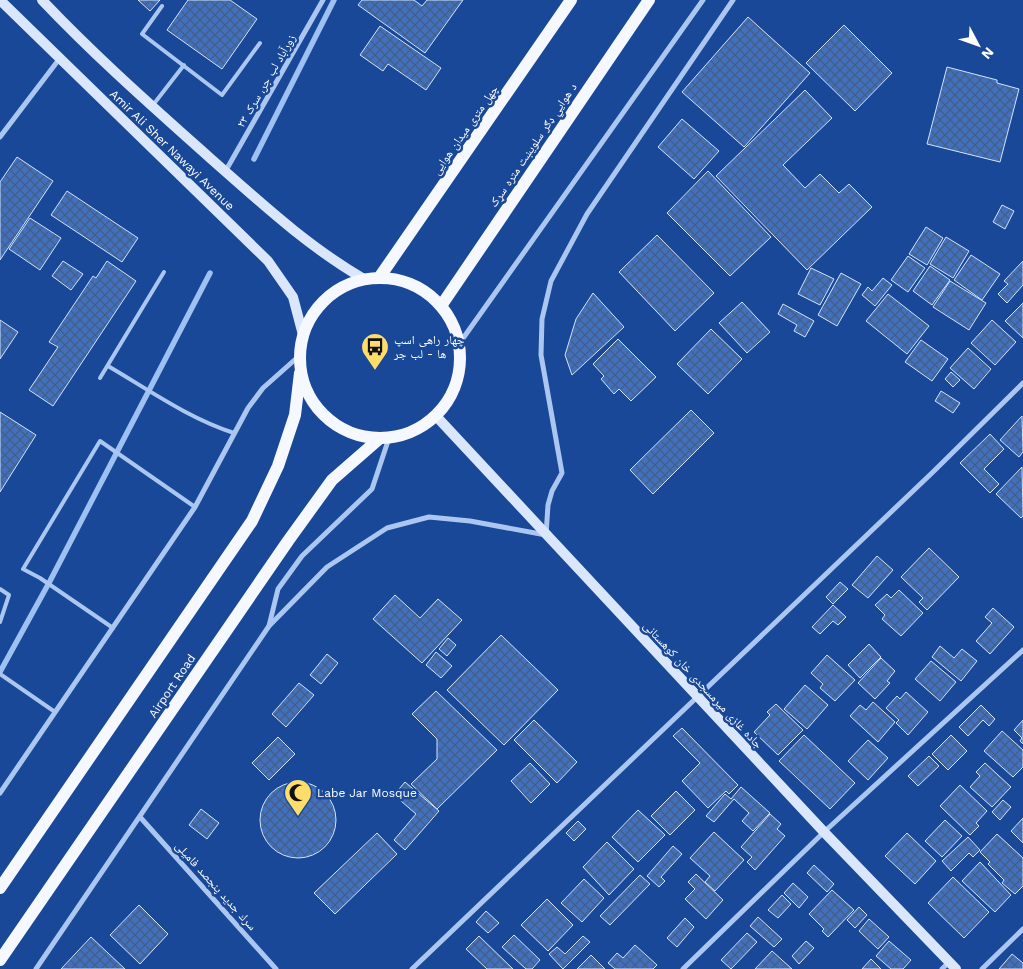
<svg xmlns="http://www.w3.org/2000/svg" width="1023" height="969" font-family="'Work Sans','Noto Naskh Arabic',sans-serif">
<defs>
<pattern id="building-cross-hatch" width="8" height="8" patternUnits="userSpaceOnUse" patternTransform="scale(1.25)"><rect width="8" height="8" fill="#4171be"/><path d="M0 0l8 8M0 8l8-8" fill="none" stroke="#465e85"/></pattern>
</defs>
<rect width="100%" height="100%" fill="#184897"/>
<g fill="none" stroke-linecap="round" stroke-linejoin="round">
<g stroke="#9ec0f3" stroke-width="5.5">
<path d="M254,159L334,0"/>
<path d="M0,672L50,581L210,273"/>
</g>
</g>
<g fill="url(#building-cross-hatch)" stroke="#d2e3fc">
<path d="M138,0H160L150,11Z"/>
<path d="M188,0H230L257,19L222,69L167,30Z"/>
<path d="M362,0H414L422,6L427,0H463L425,53L358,5Z"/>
<path d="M748,17L810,73L744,147L682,92Z"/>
<path d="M844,25L892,73L855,111L806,63Z"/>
<path d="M380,26L441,68L426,90L388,64L383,71L360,55Z"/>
<path d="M947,67L997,80V83L1019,89L1000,162L927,144Z"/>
<path d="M805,90L832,118L783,165L805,188L820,174L839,193L849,184L872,207L807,270L716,176Z"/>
<path d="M682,119L719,151L694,179L658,147Z"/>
<path d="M17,157L53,181L0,260V182Z"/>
<path d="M708,171L771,237L730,276L667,213Z"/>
<path d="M67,191L138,238L122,262L51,215Z"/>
<path d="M1002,205L1014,211L1005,229L993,222Z"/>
<path d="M30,218L61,238L40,270L9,249Z"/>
<path d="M926,227L943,238L927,265L909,254Z"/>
<path d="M657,235L714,293L675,331L619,272Z"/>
<path d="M946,237L969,251L953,278L930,264Z"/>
<path d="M971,255L1000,274L982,300L954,280Z"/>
<path d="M908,256L925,268L908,292L891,280Z"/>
<path d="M63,261L83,274L71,290L52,276Z"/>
<path d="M107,261L136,281L53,406L29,390L58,347L49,342L93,276L96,278Z"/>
<path d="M1023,261V285L1007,303L998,294L1008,284L1004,281Z"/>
<path d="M930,266L950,280L932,305L913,291Z"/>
<path d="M811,268L834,279L820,305L798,294Z"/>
<path d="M841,273L861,284L837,326L818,315Z"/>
<path d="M883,278L892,285L875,306L862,295L868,287L872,291Z"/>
<path d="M950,281L986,303L969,330L933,307Z"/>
<path d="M593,293L624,327L572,375L565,355L576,319Z"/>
<path d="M888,294L929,326L907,354L866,321Z"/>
<path d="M742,302L770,332L747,353L719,323Z"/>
<path d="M1023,303V338L1005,321Z"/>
<path d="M783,304L814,321L805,337L794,331L797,325L778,314Z"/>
<path d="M0,320L18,332L0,359Z"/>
<path d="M992,320L1016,342L995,365L971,343Z"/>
<path d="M711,329L742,359L708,394L677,364Z"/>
<path d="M618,339L656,377L631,401L619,389L614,394L601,379L604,376L593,364Z"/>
<path d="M921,340L948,359L932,381L905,362Z"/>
<path d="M968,348L991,369L974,389L950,368Z"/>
<path d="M951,372L960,380L953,387L945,379Z"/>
<path d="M941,391L960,403L953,413L935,401Z"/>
<path d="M691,410L714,433L653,494L630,470Z"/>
<path d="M0,412L36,435L0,492Z"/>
<path d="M1022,416L1023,452L1019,457L1000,440Z"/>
<path d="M990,434L1004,449L984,469L999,484L990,493L960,463Z"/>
<path d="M1022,467L1023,516L1021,518L996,494Z"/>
<path d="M929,548L959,577L927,610L919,602L923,598L901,577Z"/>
<path d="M877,556L893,570L868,598L852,585Z"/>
<path d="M840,582L848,589L833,604L826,597Z"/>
<path d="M899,590L923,613L901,636L882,619L885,615L875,605L887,594L891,598Z"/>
<path d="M395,595L420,618L438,599L462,620L422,663L373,619Z"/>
<path d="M833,605L846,617L838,625L833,621L820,634L812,627Z"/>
<path d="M993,608L1014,627L990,654L976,641L992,623L985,617Z"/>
<path d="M501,635L558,690L504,745L447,690Z"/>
<path d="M448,638L456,645L447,656L439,649Z"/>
<path d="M869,644L881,657L860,678L848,665Z"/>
<path d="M940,646L954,658L962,649L977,661L961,681L932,657Z"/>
<path d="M436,652L452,666L441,678L426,665Z"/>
<path d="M327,654L338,663L321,684L310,675Z"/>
<path d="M827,655L855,680L835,701L820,688L823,684L811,673Z"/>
<path d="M881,658L895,671L887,681L890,683L875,699L858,683Z"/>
<path d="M931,661L956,682L940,701L915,679Z"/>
<path d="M299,683L314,695L286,727L272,714Z"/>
<path d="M805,685L828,705L807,729L784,709Z"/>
<path d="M436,691L497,750L437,809L411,784L437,759V739L412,714Z"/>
<path d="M906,692L928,712L908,735L896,723L899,720L886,708L897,696L900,699Z"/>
<path d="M873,702L895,722L878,742L850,716L860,705L866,710Z"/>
<path d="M776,704L803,730L778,755L754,732L770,715L767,712Z"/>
<path d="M981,705L995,719L989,726L983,720L968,736L959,727Z"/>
<path d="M534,720L577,762L557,783L514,740Z"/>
<path d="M1023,720V744L1020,741L1022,738L1014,730Z"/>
<path d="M682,728L738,785L729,794L726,791L708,808L682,781L700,763L673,736Z"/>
<path d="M1002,731L1023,750V767L1013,777L984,751Z"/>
<path d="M804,735L855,783L830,809L779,761Z"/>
<path d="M951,735L967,751L948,770L932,754Z"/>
<path d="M278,737L295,754L269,780L252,763Z"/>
<path d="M868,740L888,758L868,780L848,761Z"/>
<path d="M929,756L939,766L918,786L908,776Z"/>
<path d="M530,763L550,784L531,803L511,781Z"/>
<path d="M985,763L1011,787L992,807L970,787L980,776L976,772Z"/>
<path d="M405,782L439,811L405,850L394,840L416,814L394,795Z"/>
<circle cx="298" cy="820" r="38"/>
<path d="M960,785L987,811L976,823L979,826L970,835L940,806Z"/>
<path d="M741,787L770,813L753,831L742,821L749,813L734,799L714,822L706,816L725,794L731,799Z"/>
<path d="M676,791L695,810L670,835L651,816Z"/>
<path d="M1003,800L1011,807L1000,820L992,812Z"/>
<path d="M201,809L219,823L207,839L189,825Z"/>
<path d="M638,810L665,835L638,862L612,837Z"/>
<path d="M770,814L781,824L777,829L785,836L755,870L747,862L752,857L741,847Z"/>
<path d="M1023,818V843L1011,831Z"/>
<path d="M945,820L962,836L942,857L925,841Z"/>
<path d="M578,821L586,829L574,841L566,833Z"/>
<path d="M714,832L744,860L715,891L705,882L710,876L690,858Z"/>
<path d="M377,833L397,854L335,914L314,893Z"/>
<path d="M907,833L936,861L915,884L885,856Z"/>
<path d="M997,834L1023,858V886L1015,894L1002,883L1004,880L988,864L990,862L980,852Z"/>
<path d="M968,837L980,850L973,857L969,853L951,871L942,861Z"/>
<path d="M607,842L634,869L609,895L583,867Z"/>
<path d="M673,846L682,854L661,877L665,881L659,887L647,876Z"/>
<path d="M980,862L1011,895L995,912L962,881Z"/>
<path d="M814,865L834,884L827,892L807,873Z"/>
<path d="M696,874L723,900L706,919L685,899L695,889L688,882Z"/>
<path d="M640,875L650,884L610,925L600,916Z"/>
<path d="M953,877L989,912L964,938L928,903Z"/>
<path d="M584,879L604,898L582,922L561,903Z"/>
<path d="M793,883L808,897L799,908L784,893Z"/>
<path d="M832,890L854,910L828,937L822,931L824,929L809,914Z"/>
<path d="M782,895L791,904L778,918L768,910Z"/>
<path d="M547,899L573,925L548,951L521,925Z"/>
<path d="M139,905L168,934L140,964L110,935Z"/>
<path d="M859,907L867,915L855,928L847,920Z"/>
<path d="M486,911L499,923L488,933L476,922Z"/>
<path d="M758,917L782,939L774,947L750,926Z"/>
<path d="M685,918L694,927L677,947L667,938Z"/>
<path d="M869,919L889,937L878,949L859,931Z"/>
<path d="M747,933L757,942L731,969L721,960Z"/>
<path d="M514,935L540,960L532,969H526L502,947Z"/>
<path d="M479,936L513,969H487L466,949Z"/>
<path d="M583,936L590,942L563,969L549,954L557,947L565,954Z"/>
<path d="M91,937L125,969H61Z"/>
<path d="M806,941L814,948L799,964L792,956Z"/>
<path d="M889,941L911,960L903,969H891L876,956Z"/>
<path d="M635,945L657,965L653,969H615L608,963L617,953L623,958Z"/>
<path d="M772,951L792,969H755Z"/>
<path d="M1012,954L1023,963V969H999Z"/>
<path d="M591,955L605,969H577Z"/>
<path d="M871,959L881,969H862Z"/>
</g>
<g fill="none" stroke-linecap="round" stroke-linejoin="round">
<g stroke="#abc6f1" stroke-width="4">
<path d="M162,6L142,34L222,95L260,43"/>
<path d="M153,105L184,65"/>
<path d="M108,366C149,390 188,418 234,433"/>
<path d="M100,378L164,272"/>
<path d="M0,589L9,595L0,622"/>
<path d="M113,628L40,578L23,569L100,441L195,507"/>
<path d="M0,674L55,712"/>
</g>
<g stroke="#abc6f1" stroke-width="5">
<path d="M0,137L60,58"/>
<path d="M225,172L323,0"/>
<path d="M459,344L703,0"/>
<path d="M269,626L278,589L302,556L372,489L389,438"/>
<path d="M0,793L195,507L248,408L263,388L299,356"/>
<path d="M140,817L276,969"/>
<path d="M36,969L269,626L327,567L387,528L429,517L470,521L546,535L548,505L552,491L562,473L541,355L542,319L551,281L587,214L733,0"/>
<path d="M412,969L934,471L1023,383"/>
<path d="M683,969L824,832L1023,650"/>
<path d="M942,969L949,962"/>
<path d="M982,969L1023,929"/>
</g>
<g stroke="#d9e6fc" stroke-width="10">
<path d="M0,0L268,261L293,297L303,335"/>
<path d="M42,0C95,56 153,107 210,158C260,202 307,246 364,279"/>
<path d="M436,416L824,832L956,969"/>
</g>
<g stroke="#f5f8ff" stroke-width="12">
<path d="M381,275L571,0"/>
<circle cx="380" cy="358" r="80"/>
<path d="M441,306L649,0"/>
<path d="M0,888L252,521L278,466L295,415L300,373"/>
<path d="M0,960L288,541L332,480L379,439"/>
</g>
</g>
<defs>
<symbol id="bus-pin" viewBox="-11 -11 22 30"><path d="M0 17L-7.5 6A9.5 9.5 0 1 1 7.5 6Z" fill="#ffdd6b" stroke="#184897"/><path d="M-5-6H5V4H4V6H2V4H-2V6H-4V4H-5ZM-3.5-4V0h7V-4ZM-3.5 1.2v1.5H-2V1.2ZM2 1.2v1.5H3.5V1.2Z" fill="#111"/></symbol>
<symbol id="mosque-pin" viewBox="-11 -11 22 30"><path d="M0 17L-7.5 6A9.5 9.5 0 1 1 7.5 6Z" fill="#ffdd6b" stroke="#184897"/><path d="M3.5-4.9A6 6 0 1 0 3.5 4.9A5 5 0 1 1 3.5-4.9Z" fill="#111"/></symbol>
</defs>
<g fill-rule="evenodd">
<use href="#bus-pin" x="359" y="331" width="32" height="43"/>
<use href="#mosque-pin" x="282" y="777" width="32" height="43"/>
</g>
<g text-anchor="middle" stroke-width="5" stroke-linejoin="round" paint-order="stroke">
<g font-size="12" fill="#fff" stroke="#184897">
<text transform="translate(266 81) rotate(-60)" y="4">زورآباد لب جر، سرک ۲۳</text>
<text transform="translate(465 130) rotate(-55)" y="4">چهل متری میدان هوایی</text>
<text transform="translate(533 145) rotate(-56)" y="4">د هوايي ډګر سلویښت متره سړک</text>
<text transform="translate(172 150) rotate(44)" y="4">Amir Ali Sher Nawayi Avenue</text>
<text transform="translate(703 685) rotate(47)" y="4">جاده غازی میرمسجدی خان کوهستانی</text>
<text transform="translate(172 686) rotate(-56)" y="4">Airport Road</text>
<text transform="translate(216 886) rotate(48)" y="4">سرك جدید پنجصد فامیلی</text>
</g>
<g font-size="12" fill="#fff" stroke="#184897" text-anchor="start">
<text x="394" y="344">چهار راهی اسپ<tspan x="394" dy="14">ها - لب جر</tspan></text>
<text x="317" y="797">Labe Jar Mosque</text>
</g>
</g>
<g transform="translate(978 45) rotate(131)" stroke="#184897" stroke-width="4" paint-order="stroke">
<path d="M0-4L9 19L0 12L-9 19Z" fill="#ffffff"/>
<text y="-8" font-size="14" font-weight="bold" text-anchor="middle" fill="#ffffff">N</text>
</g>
</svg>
